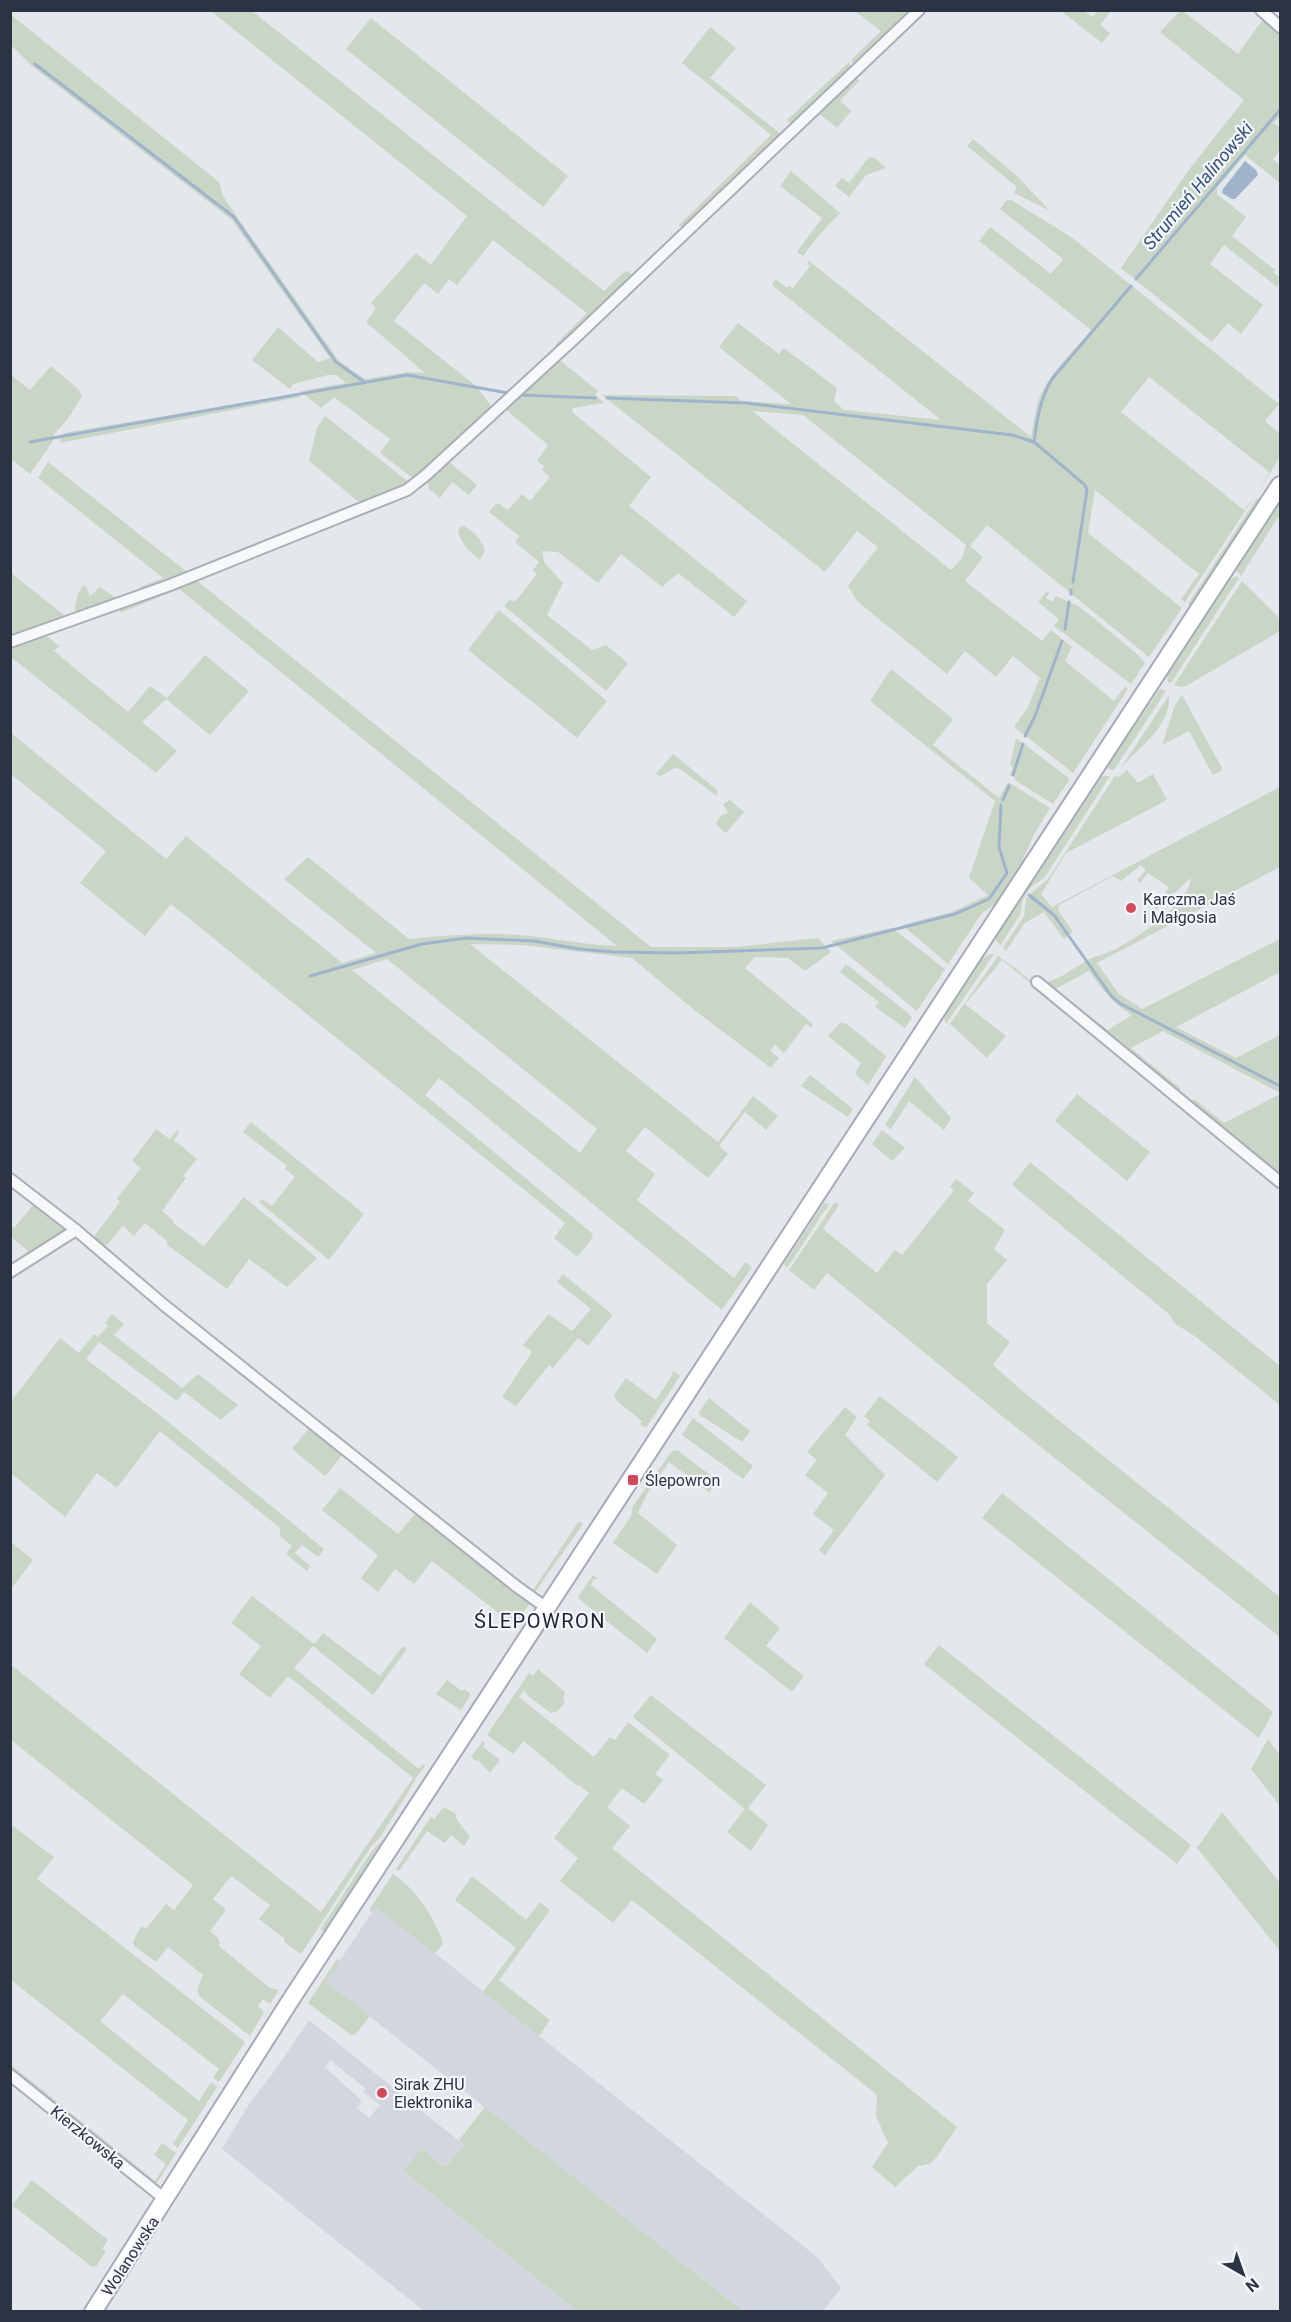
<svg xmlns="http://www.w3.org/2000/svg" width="1291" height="2322" font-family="Roboto,sans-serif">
<rect width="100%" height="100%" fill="#e4e7ec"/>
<g fill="#d2d6de" fill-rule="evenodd">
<path d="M376,1906L817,2257L841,2288L823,2311H743L326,1982Z"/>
<path d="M309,2020L464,2145L447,2166L442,2165L422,2149L404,2172L577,2311H424L222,2149L249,2104L276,2069ZM330,2060L365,2088L363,2092L380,2105L369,2118L357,2108L362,2101L325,2067Z"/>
</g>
<g fill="#c9d6c5" fill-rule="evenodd">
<path d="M211,11H252L604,291L624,272L628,271L632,275L560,346L555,345L587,313L493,240L457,285L449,279L438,294L424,283L394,321L475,385L492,407L414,479L380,453L390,439L334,397L321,408L300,391L346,383L336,375H328L293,384L290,389L252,360L278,327L318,362L330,358L232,220L32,66L11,45L10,14L219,182L223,196L235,214L339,361L365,379L409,372L425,373L366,322L376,308L371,303L416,253L431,265L467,216Z"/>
<path d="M855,11H913L859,61L853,63L851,60L881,31Z"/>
<path d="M1061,11H1084L1092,17L1098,11H1111L1100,25L1110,33L1102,43Z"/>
<path d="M1180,11H1183L1238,54L1263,19L1280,34V116L1274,123L1280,128V150L1273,159L1280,166V183L1245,155L1217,188V194L1246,217L1232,236L1275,270L1273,272L1280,278L1277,287L1224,245L1210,264L1263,305L1241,334L1228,323L1212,342L1121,268L1188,171L1244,100L1160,32Z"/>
<path d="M371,18L568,176L543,207L346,49Z"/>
<path d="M710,27L736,48L710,78L781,134L682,228L679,225L771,135L682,63Z"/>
<path d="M849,62L851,68L792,125L787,120Z"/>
<path d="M856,77L859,81L840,101L851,111L837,128L818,113Z"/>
<path d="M973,139L1016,175L1049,210L1014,193L1017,187L967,146Z"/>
<path d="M869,157L875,158L886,168L866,175L849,197L835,186L842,178L849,183Z"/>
<path d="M791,171L840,213L820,234L803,256L797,252L822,218L780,186Z"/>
<path d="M1011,200L1071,237L1279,404L1265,421L1280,434V457L1259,490L1269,472L1149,377L1121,412L1244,510L1255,496L1185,602L1181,599L1199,574L1095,490L1088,533L1182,608L1149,657L987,525L970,546L983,557L965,581L1042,641L1051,630L1072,647L1065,661L1114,701L1125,686L1128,689L1073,773L1014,727L1028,707L1040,678L1013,656L996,677L965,651L947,674L858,602L848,586L878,547L857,531L825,572L602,395L735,396L742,401L791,404L719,347L738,323L779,354L784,348L837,388L834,401L844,410L941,420L772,285L776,279L787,288L789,286L793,288L810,266L807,263L809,261L1031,437C1034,422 1035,406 1042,392C1054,368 1075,350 1091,330L979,241L990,227L1051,274L1063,259L1000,209L1006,201ZM752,411L803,415L966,545L962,558L951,570Z"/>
<path d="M561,361L598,391L595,395L604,403L573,408L572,412L651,477L629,506L747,601L734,617L678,573L662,587L621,554L598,583L558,552L542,551L544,562L563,583L547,615L592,650L606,645L628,663L606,691L504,606L510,599L515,602L537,574L533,570L539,562L515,542L519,536L489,512L496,504H500L508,510L522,494L530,501L550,477L542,470L544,466L537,461L548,445L505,409L555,363Z"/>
<path d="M51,366L78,389L82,396L67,420L54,434L53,441L30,474L11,459V375L30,390Z"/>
<path d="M295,394L300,397L59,443L64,433Z"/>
<path d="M325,416L410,483L402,487L142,592L140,587L163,578L38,478L48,462L187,572L359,502L309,461L317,428Z"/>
<path d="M449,462L477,485L469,495L452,482L440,498L429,489L428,482Z"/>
<path d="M1257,498L1260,501L1192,605H1190L1188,604Z"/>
<path d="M1280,502V514L1241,576L1236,570Z"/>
<path d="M464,526C475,533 481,538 485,551L480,560C470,553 462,544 458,532L460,527Z"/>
<path d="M10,572L65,616L63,619L11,639Z"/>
<path d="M1236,576L1239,578L1171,683L1168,682L1167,675L1229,580Z"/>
<path d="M196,580L651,947H737L818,938L831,952L805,971L788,958L755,957L745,968L813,1024L811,1028L806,1024L784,1053L775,1045L770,1051L779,1058L771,1068L693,1009L632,958L523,945L470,944L718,1142L753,1096L778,1116L766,1130L745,1112L719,1146L728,1154L708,1178L645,1127L626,1151L655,1174L637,1200L734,1278L745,1262L752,1267L722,1310L439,1078L425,1095L593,1234L591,1240L577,1257L554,1238L565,1223L171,904L145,936L80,883L106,851L11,774V733L166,859L186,836L342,963L376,953L284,879L308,857L409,939C449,935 489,932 529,936C559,939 587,945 617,946L179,589L120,613V608ZM387,959L597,1129L580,1153L352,970Z"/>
<path d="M1242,581L1280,619V631L1186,686L1181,687L1174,685Z"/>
<path d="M85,585L90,596L100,587L116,598L129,594L130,596L77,614L75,612C75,605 77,589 85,585Z"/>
<path d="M1047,591L1049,593L1046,598L1052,602L1056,596L1080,607L1137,654L1145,663L1131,684L1054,626L1059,619L1038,602Z"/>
<path d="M499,610L607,701L577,738L468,650Z"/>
<path d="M40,636L48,637L59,646L54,651L128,712L150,686L167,698L205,655L249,691L210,735L166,699L142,722L177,751L156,773L11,657L10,646Z"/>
<path d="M891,669L953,719L933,745L999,798L1008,782L1050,808L1033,836L1022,862L995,904L982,913L948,964L902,925L952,912L988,895L969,878L995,801L870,701Z"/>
<path d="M1160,689L1166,691L1114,770L1108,769L1110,761Z"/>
<path d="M1169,695C1171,727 1139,747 1120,769Z"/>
<path d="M1182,695L1223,770L1213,775L1189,731L1162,745L1175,705Z"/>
<path d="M1016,738L1070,779L1053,804L1015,780V777L1010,775L1013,768L1010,765Z"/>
<path d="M673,754L717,790V796L680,769L675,768L660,776L656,774Z"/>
<path d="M1127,770L1138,783L1153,774L1167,800L1066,853L1041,894L1052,907L1280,787V867L1097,963L1118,993L1142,1009L1280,939V972L1176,1027L1236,1058L1280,1035V1093L1163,1031L1131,1048L1181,1089L1177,1091L1043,983C1063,979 1075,966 1092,958C1100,955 1107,953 1114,950C1136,939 1189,904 1191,878L1150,915L1169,887L1148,873L1140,883L1137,880L1146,870L1141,865L1121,881L1113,876L1059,905L1058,910L1073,932L1064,939L1044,912L1025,923L1006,951L1003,948L1024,916L1026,899L1029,895L1048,879L1115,776L1119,777ZM1089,971C1101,988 1113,1004 1132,1015L1108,1030L1055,989Z"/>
<path d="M1102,776H1110L1045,877L1031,887L1023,899L1020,915L1000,946L996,940L997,935Z"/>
<path d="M730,800L744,812L726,833L716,825L720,816L728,813L723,804Z"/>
<path d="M892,928L945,969L917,1011L831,941Z"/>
<path d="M990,954H994L946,1024L944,1017L983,958Z"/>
<path d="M998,956L1019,971L1086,1028L1002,960L965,1004L1006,1036L987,1058L950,1024Z"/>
<path d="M846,964L908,1013L912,1018L905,1028L875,1007L879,1002L840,972Z"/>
<path d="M840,1023H845L884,1054L886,1057L868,1085L855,1074L861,1063L828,1036Z"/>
<path d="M810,1075L853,1109L848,1117L801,1086Z"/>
<path d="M915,1077L951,1118L944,1130L909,1101L891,1129L885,1125Z"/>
<path d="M1077,1094L1150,1152L1127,1181L1055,1121Z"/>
<path d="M1280,1094V1176L1191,1103L1194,1099L1224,1123Z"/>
<path d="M251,1122L364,1214L329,1260L259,1202L262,1199L272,1206L295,1177L285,1169L287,1166L243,1132Z"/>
<path d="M156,1129L170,1139L177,1130L179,1133L174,1140L197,1159L183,1176L186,1178L162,1211L174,1221L173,1223L204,1246L244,1197L317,1258L287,1287L249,1259L227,1289L166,1244L168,1242L145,1223L134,1236L123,1226L104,1248L93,1238L120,1202L117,1198L141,1168L132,1161Z"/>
<path d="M882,1130L905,1148L892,1161L872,1144Z"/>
<path d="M1030,1162L1280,1366V1405L1196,1337L1174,1323L1170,1315L1012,1185Z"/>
<path d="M956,1179L974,1193L968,1201L1005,1230L994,1249L1007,1260L987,1284V1323L1010,1342L993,1365L1021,1390L1280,1597V1637L1002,1416L827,1273L814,1290L789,1270L835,1202L839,1205L823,1229L877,1273L895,1250L902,1255L954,1190L950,1187Z"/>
<path d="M824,1203L829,1204L787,1268L784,1264Z"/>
<path d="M34,1204L63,1227L65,1231L22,1261L19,1258L28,1251L11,1237L10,1226L14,1228Z"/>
<path d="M563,1274L613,1315L588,1346L578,1338L553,1368L549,1365L516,1406L502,1397L532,1352L523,1345L549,1314L572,1331L591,1309L557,1282Z"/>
<path d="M112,1314L124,1324L114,1335L182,1388L198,1374L238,1405L221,1420L184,1392L177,1401L99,1342L86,1359L162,1417L324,1549L318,1557L302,1545L295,1553L310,1566L307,1571L286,1554L292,1546L280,1536V1528L160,1431L117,1488L97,1473L65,1517L11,1473V1401L60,1338L79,1353L94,1334L98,1337L108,1326L105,1323Z"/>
<path d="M673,1371L680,1376L646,1428L640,1424L642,1421L618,1402L614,1395L626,1378L656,1400L672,1375Z"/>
<path d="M880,1396L958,1457L937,1482L867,1425L870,1421L864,1416Z"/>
<path d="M709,1398L750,1431L742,1442L698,1414Z"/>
<path d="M845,1407L857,1417L845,1435L885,1475L825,1555L819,1550L834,1530L813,1514L828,1493L805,1475L817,1460L807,1452Z"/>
<path d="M693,1418L753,1466L743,1479L682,1435Z"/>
<path d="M311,1426L344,1453L325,1476L292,1449Z"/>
<path d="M677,1450L718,1481L709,1492L669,1462L647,1494L638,1513L677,1545L657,1574L613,1543L631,1516L633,1506L672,1451Z"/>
<path d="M340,1488L398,1534L417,1512L530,1603L515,1626L432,1561L414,1584L395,1569L378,1592L361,1578L378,1555L322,1510Z"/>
<path d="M1002,1493L1273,1712L1259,1738L982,1518Z"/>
<path d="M579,1521L583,1524L535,1592L533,1590Z"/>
<path d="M11,1542L33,1560L11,1589Z"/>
<path d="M593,1575L598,1579H594L591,1585L657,1639L647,1653L579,1599L578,1597Z"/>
<path d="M252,1596L314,1644L323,1633L380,1676L403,1646L407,1649L373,1695L313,1646L294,1668L419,1769L423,1764L425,1766L415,1779V1781L381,1836L371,1847L301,1954L284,1942L285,1939L259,1919L270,1905L231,1876L213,1899L226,1910L210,1931L218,1938L220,1944L219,1946L270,1988L279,1990L270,2004L263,1999L258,2006L264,2012L250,2036L200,1997L197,1990L203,1975L168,1947L156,1962L134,1946L133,1942L141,1926L146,1929L166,1904L174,1910L193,1885L11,1740L10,1664L321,1912L413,1778L288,1676L270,1698L239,1674L261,1646L231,1623Z"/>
<path d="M750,1602L780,1628L766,1646L804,1676L792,1692L724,1638Z"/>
<path d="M939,1645L1191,1845L1177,1864L924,1664Z"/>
<path d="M538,1669L565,1692L563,1700L565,1702L558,1711L551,1713L529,1697L524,1690L519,1697L594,1757L610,1737L615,1740L628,1722L670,1755L655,1774L663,1780L644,1804L622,1788L607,1807L630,1826L612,1848L957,2127L936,2158L929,2164L918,2166L895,2187L872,2167L888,2143L876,2116L877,2102L876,2094L632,1900L613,1923L560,1881L578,1858L554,1838L589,1793L579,1785H576L524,1741L513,1754L487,1735L529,1673L533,1676Z"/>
<path d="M447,1680L462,1691L464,1689L471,1694L461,1710L436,1694Z"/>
<path d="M651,1695L766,1785L748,1808L768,1825L751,1851L727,1832L745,1809L633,1717Z"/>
<path d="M1268,1739L1280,1755V1806L1251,1769Z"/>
<path d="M483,1741L485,1743L483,1747L500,1760L490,1773L477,1759L476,1761L471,1757Z"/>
<path d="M443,1807L455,1813L457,1820L470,1837L464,1846L451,1835L445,1843L427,1831L399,1871L396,1869L431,1817L435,1819Z"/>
<path d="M1222,1812L1280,1883V1951L1197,1848Z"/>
<path d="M10,1824L54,1857L37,1879L245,2042L219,2082L213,2078L219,2069L123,1994L100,2021L199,2101L211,2082L217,2087L178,2148L173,2144L188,2120L11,1980Z"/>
<path d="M384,1838L325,1931L320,1930L371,1852Z"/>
<path d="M393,1874C415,1888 436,1919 443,1944L436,1952L434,1953L376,1907L372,1912L369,1910Z"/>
<path d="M472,1876L526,1920L540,1902L550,1910L499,1980L550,2020L539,2036L483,1992L516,1948L455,1900Z"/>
<path d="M337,1959L340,1961L326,1982L370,2016L355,2035H351L308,2003Z"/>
<path d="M10,2064L155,2181L166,2164L154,2155L162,2143L176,2153L155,2186L11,2071Z"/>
<path d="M485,2107L743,2311H577L403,2171L422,2149L442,2165L447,2166L464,2145L459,2140Z"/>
<path d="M32,2180L108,2240L102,2249L106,2251L96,2267L91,2266L12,2205Z"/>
</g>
<path fill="#9fb4cc" d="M1245,161L1256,170L1258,175L1235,199H1232L1222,193L1223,189Z"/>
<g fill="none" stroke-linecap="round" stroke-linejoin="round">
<g stroke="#9fb4cc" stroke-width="3">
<path d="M35,64L234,217L336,362L364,382"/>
<path d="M1136,279L1280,110"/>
<path d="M520,395L596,398"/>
<path d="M607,398L746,403L1012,435L1034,442"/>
<path d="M30,442L407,375L508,393"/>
<path d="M1073,582L1087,490L1085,485L1034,442C1037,419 1040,399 1052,379L1131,286"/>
<path d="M1071,594V590"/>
<path d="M1065,629L1069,602"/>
<path d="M1025,736L1035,716L1062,641"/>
<path d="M1013,775L1023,744"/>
<path d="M1003,800L1009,786"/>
<path d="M1029,895L1054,915L1112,997L1121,1004L1280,1086"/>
<path d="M310,976L422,944L466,938L534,941L579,949L614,952L677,953L822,948L955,914L989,899L1007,873L999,847L1001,805"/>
</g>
<defs>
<g id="minor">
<path d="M1261,10L1280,27"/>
<path d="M10,642L170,585L407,490L426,475L576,337L919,10"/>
<path d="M1037,982L1280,1182"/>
<path d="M10,1179L76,1230L164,1305L516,1586L548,1609"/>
<path d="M10,1272L76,1230"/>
<path d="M10,2075L166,2200"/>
</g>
<path id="primary" d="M93,2312L290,2001L1280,485"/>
</defs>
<use href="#minor" stroke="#a9aeb7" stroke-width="14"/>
<use href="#primary" stroke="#a3abb8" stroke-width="20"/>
<use href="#minor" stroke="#f7f8fa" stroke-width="10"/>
<use href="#primary" stroke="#fff" stroke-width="16"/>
</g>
<g fill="#d1495b" stroke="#f4f6f9" stroke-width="2">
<circle cx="1131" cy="908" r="6"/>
<rect x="627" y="1474" width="12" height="12" rx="3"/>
<circle cx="382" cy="2093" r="6"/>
</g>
<g text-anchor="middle" stroke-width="4.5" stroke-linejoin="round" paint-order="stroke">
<g font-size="16" fill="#2b3445" stroke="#f4f6f9" text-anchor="start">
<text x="1143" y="905">Karczma Jaś<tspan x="1143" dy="18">i Małgosia</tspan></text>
<text x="645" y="1486">Ślepowron</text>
<text x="394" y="2090">Sirak ZHU<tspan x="394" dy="18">Elektronika</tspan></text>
</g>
<g font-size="16" fill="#2b3445" stroke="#f4f6f9">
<text transform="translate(88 2137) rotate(39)" y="6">Kierzkowska</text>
<text transform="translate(130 2256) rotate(-57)" y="6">Wolanowska</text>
</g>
<g font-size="18" font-style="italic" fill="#34527a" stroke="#f4f6f9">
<text transform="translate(1198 186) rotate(-50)" y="6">Strumień Halinowski</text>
</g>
<g font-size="20" letter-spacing="1.5" fill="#1d2536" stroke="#f4f6f9">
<text x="540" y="1628">ŚLEPOWRON</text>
</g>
</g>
<rect width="1291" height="2322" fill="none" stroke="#2b3445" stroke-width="24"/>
<g transform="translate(1243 2274) rotate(140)" stroke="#f4f6f9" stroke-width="4.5" paint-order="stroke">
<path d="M0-4.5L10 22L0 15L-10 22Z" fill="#2b3445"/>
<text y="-9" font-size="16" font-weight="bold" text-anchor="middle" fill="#2b3445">N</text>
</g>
</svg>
